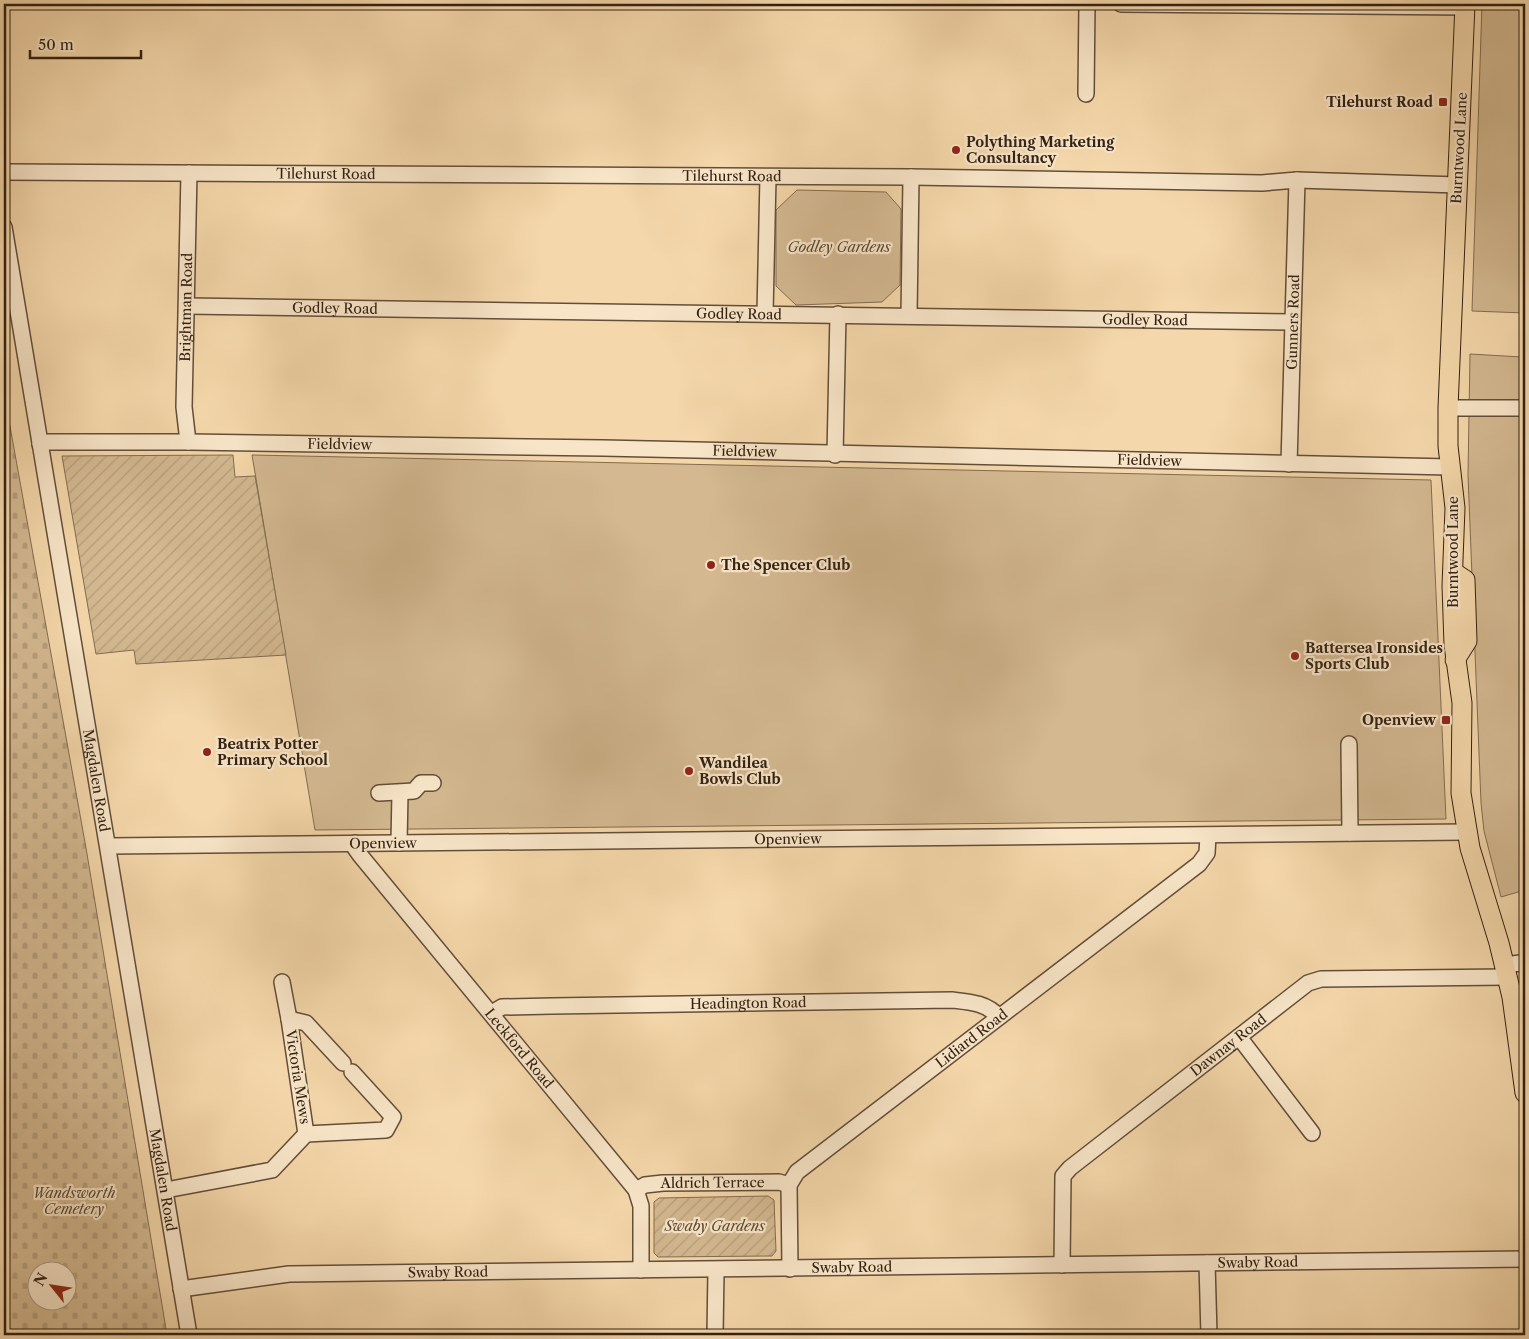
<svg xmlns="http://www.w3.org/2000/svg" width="1529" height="1339" font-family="'Libre Caslon Text',serif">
<defs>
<pattern id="cemetery-stones" width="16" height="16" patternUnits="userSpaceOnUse" patternTransform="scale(1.25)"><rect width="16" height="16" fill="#d3b890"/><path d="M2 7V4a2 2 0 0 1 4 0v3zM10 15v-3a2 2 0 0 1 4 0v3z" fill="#b69e7b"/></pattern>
<pattern id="garden-furrows" width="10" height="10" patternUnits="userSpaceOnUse" patternTransform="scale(1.25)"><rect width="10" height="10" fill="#d3b890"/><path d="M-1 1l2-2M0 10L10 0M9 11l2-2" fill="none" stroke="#b69e7b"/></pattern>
</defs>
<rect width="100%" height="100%" fill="#f4d7aa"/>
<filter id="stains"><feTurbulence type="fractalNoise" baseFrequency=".004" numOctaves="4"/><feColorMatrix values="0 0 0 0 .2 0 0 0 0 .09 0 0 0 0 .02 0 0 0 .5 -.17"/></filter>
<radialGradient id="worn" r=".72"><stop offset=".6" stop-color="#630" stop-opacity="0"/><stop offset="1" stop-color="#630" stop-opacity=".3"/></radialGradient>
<g fill="#d3b890" stroke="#836c52">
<path d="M1482,4H1525V890L1501,897L1484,831L1481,803L1468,475L1470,354L1522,357L1525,313L1472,311Z"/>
<path d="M797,190L886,192L901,209L900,285L882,302L796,305L776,286V210Z"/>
<path d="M252,455L1431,480L1446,819L315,830Z"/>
</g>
<path fill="url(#cemetery-stones)" stroke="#836c52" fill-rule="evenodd" d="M4,393L86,848L167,1335H7L4,1330ZM38,1272H68V1302H38Z"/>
<g fill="url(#garden-furrows)" stroke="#836c52">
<path d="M233,455L235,477L255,476L286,655L136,664L134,650L96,654L62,456Z"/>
<path d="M768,1196L774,1200L776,1251L772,1256L658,1257L654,1253V1202L659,1198Z"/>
</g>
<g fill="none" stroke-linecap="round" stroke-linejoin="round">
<defs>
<g id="minor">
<path d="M1121,4L1465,7"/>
<path d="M1086,94L1087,4"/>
<path id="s1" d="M4,172L911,177L1262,183L1297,180L1458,185"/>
<path id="s2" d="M4,227L189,1335"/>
<path id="s3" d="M187,306L1293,322"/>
<path d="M765,314L768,177"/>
<path d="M909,316L911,177"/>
<path d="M1448,408H1525"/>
<path id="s4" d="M188,442L184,407L189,173"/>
<path id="s5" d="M40,444L48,442H188L603,448L1450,467"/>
<path d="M835,455L838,314"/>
<path id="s6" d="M1289,464L1297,180"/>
<path d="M1349,744L1350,833"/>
<path d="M379,793L414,791L421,783H433"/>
<path id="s7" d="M355,843V848L360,855L636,1190L641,1206V1270"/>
<path d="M399,843L400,793"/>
<path id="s8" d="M109,846L1467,832"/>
<path d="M1505,965L1520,963L1525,965"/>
<path d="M282,982L289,1019"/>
<path id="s9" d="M492,1013L502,1007L552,1006L952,1000C970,1002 987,1003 999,1017"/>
<path d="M1239,1037L1312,1133"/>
<path d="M306,1134L386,1130L393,1117L352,1072"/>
<path d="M166,1190L272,1170L306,1134L289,1019L306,1023L343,1063"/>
<path id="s10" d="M636,1190L645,1185L663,1183L779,1182L789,1185"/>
<path d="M1207,1263L1209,1335"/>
<path id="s11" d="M1062,1265L1063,1176L1070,1168L1308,983L1321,979L1507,977"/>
<path id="s12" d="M790,1269L789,1185L797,1172L1199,864L1207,853L1208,836"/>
<path id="s13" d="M181,1289L289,1274L1525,1259"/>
<path d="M715,1335L716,1270"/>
</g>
<g id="major">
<path d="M1465,4L1448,408V446L1455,508L1452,586L1454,645L1462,703L1461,793L1470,848L1499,943L1512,997L1525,1093"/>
<path d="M1453,572L1465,580L1467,641L1455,660"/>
</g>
</defs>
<use href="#minor" stroke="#634e39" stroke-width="18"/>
<use href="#major" stroke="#332113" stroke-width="21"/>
<use href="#minor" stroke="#f8e5c8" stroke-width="15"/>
<use href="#major" stroke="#f4d7aa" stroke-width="19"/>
</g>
<g fill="#8f2418" stroke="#f8e5c8" stroke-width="2">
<rect x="1438" y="97" width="10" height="10" rx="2.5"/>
<circle cx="956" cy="150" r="5"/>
<circle cx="711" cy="565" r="5"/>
<circle cx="1295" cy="656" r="5"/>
<rect x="1441" y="715" width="10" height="10" rx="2.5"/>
<circle cx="207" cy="752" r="5"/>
<circle cx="689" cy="771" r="5"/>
</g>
<g text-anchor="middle" stroke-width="4.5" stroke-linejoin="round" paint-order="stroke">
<g font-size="14" font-weight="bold" fill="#332113" stroke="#f8e5c8" text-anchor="start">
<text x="1433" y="107" text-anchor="end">Tilehurst Road</text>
<text x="966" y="147">Polything Marketing<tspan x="966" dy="16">Consultancy</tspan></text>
<text x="721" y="570">The Spencer Club</text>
<text x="1305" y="653">Battersea Ironsides<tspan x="1305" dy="16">Sports Club</tspan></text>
<text x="1436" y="725" text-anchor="end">Openview</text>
<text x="217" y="749">Beatrix Potter<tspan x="217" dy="16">Primary School</tspan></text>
<text x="699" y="768">Wandilea<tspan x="699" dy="16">Bowls Club</tspan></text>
</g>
<g font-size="14" fill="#332113" stroke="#f8e5c8">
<text transform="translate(1459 148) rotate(-87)" y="5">Burntwood Lane</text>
<text dy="5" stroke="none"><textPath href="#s1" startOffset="322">Tilehurst Road</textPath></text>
<text dy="5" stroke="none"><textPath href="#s1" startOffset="728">Tilehurst Road</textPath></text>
<text dy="5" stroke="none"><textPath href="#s4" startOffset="135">Brightman Road</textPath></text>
<text dy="5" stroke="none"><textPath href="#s3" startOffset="148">Godley Road</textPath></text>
<text dy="5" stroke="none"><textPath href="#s3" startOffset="552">Godley Road</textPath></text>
<text dy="5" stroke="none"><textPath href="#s3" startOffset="958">Godley Road</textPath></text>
<text dy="5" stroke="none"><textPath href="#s6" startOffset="142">Gunners Road</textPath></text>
<text dy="5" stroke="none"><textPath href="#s5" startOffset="300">Fieldview</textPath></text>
<text dy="5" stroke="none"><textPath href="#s5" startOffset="705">Fieldview</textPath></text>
<text dy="5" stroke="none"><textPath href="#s5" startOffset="1110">Fieldview</textPath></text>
<text transform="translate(1453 552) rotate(-90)" y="5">Burntwood Lane</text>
<text dy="5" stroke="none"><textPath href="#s2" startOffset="561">Magdalen Road</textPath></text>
<text dy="5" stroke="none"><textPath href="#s8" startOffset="679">Openview</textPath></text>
<text dy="5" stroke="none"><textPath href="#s8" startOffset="274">Openview</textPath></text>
<text dy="5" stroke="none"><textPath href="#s9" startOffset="258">Headington Road</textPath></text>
<text dy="5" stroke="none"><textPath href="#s12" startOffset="319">Lidiard Road</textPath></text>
<text dy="5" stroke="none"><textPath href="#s11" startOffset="300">Dawnay Road</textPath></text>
<text dy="5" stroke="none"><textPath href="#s7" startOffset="264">Leckford Road</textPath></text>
<text transform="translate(298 1077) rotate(81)" y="5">Victoria Mews</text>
<text dy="5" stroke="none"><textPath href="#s2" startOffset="966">Magdalen Road</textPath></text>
<text dy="5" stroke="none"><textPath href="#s10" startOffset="78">Aldrich Terrace</textPath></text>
<text dy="5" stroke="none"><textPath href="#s13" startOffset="1078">Swaby Road</textPath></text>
<text dy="5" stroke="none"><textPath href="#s13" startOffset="672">Swaby Road</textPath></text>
<text dy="5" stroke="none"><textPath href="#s13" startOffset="268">Swaby Road</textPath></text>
</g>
<g font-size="14" font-style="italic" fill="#5b4732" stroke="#f8e5c8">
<text x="839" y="252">Godley Gardens</text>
<text x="74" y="1198">Wandsworth<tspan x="74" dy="16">Cemetery</tspan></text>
<text x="715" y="1231">Swaby Gardens</text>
</g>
</g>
<rect width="1529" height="1339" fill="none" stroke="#f4d7aa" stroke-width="20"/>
<rect x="5" y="5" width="1519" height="1329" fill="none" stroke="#332113" stroke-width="2.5"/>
<rect x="10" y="10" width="1509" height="1319" fill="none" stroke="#332113"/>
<g transform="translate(52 1286) rotate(300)"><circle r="24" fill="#f8e5c8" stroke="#a99780"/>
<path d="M0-4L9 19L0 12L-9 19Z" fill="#8f2418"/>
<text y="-8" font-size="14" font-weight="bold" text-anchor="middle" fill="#332113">N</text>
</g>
<path d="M30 50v8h111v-8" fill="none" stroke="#332113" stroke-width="2.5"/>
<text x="38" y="50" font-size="15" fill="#332113" stroke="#f8e5c8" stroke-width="4" paint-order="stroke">50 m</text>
<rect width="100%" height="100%" filter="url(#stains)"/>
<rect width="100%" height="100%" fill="url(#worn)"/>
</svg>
